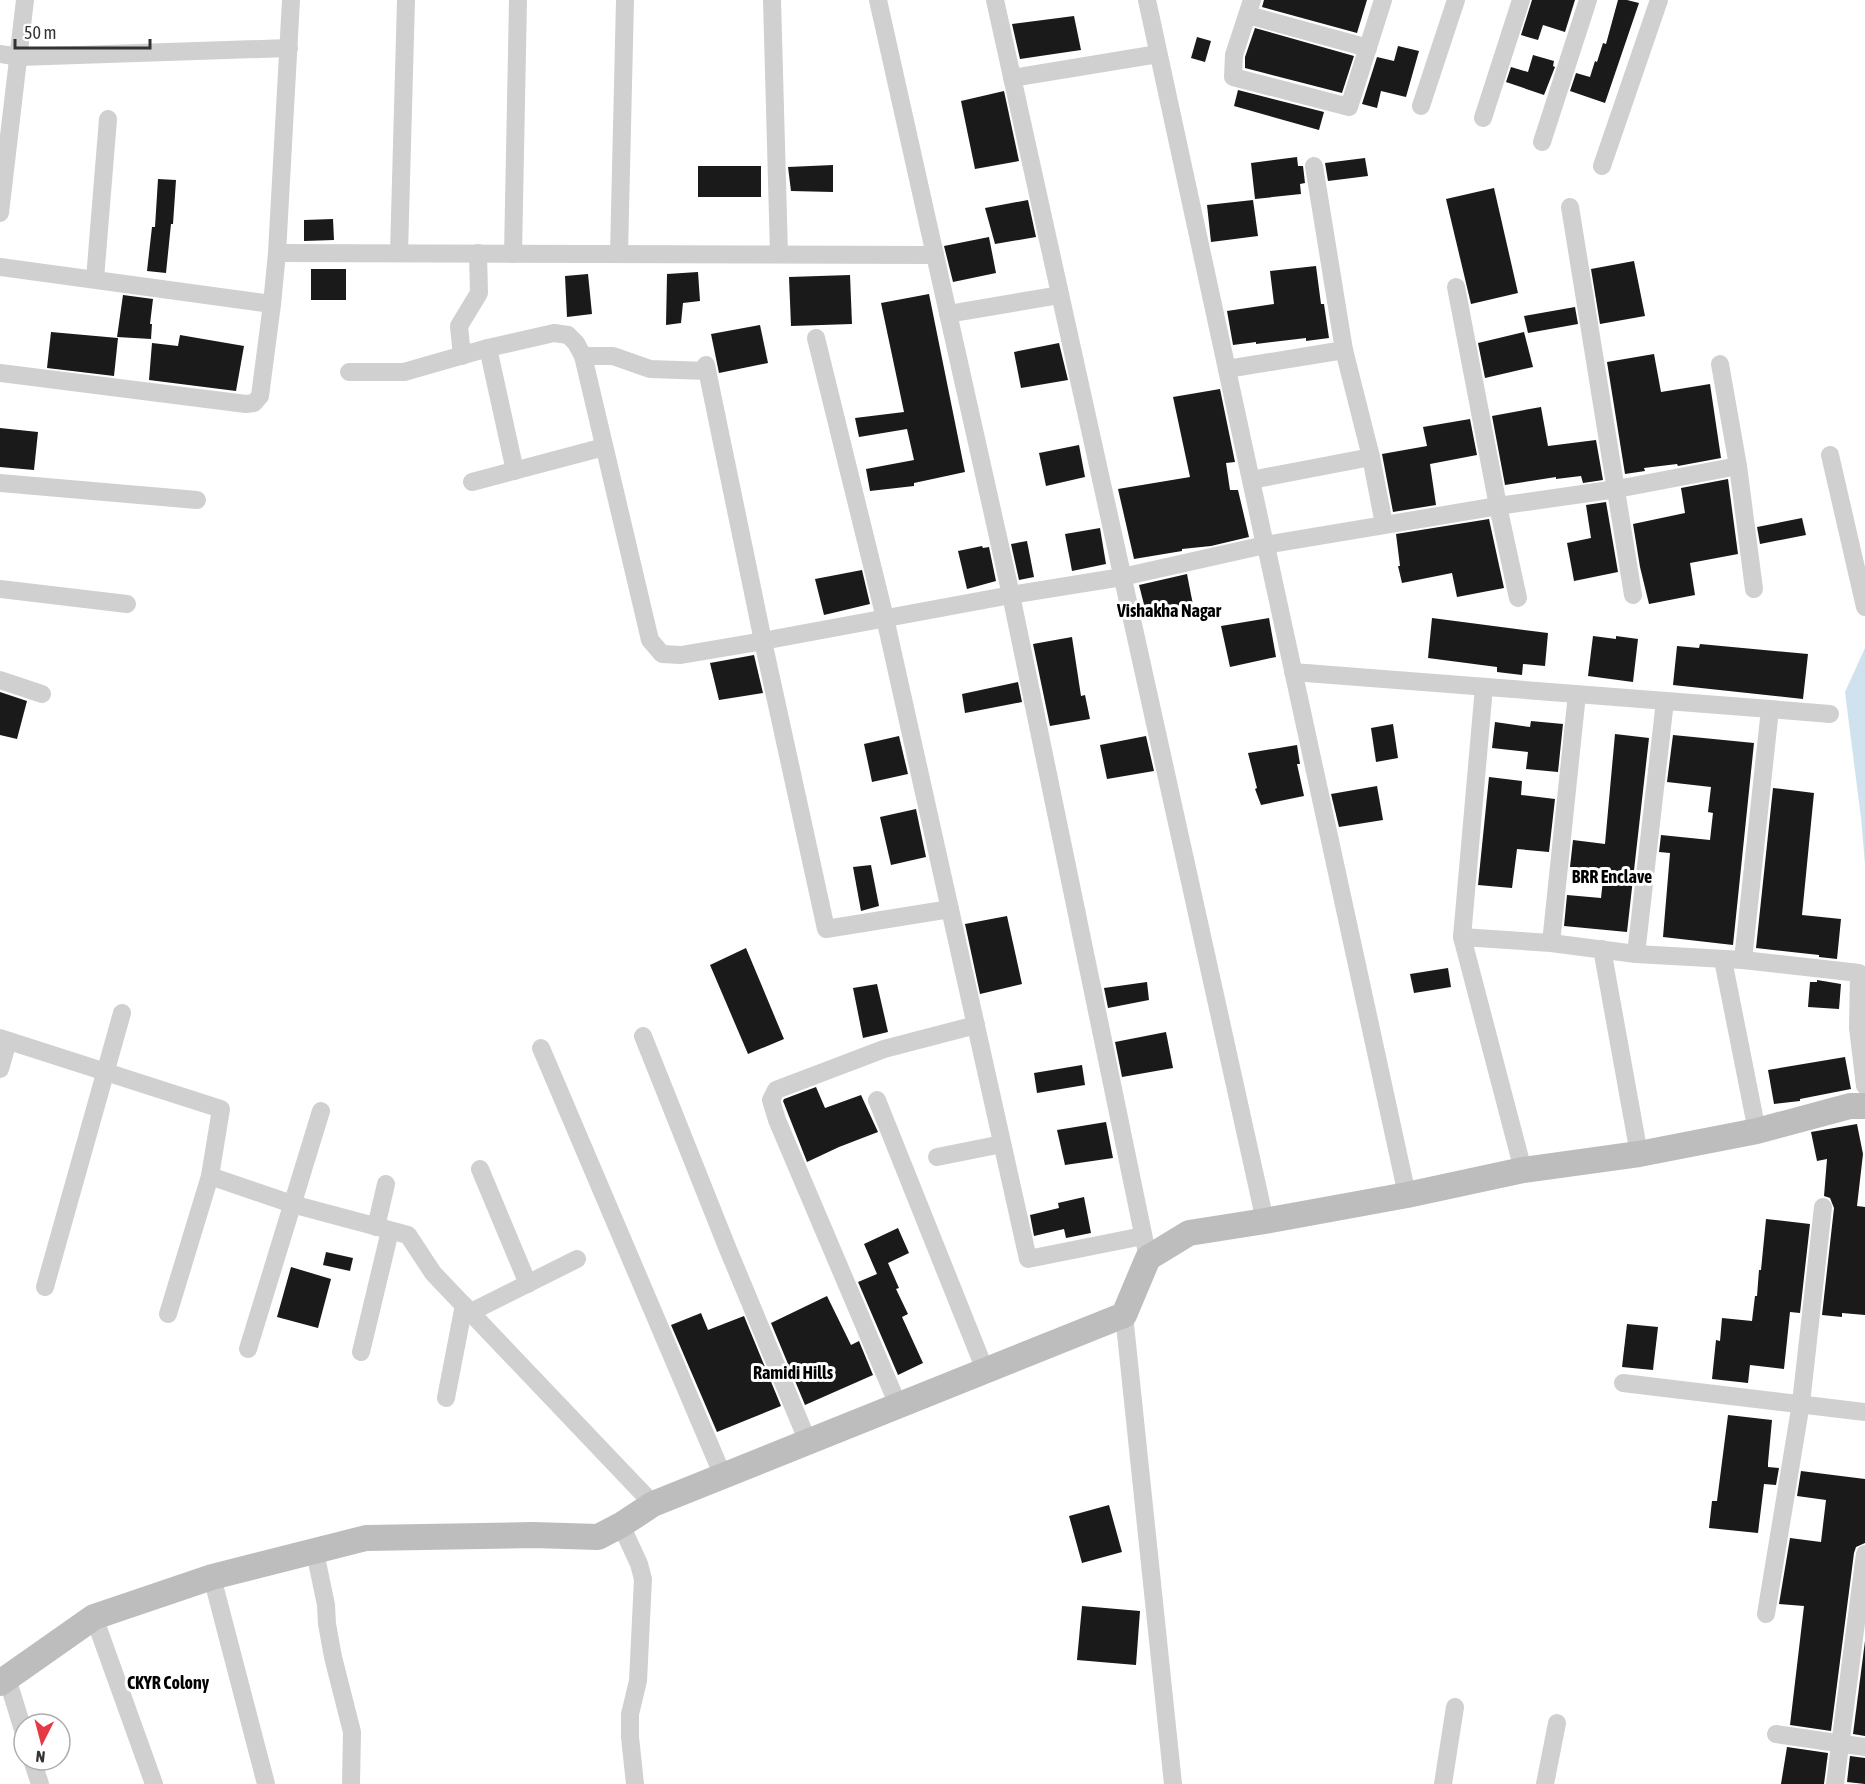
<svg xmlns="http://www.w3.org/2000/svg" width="1865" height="1784" font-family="'Asap Condensed',sans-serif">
<rect width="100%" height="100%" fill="#fff"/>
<path fill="#cfe2ee" d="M1865,648V864L1861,818L1845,692Z"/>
<g fill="#1a1a1a">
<path d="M1264,0H1367L1357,33L1262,7Z"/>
<path d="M1532,0H1575L1565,32L1543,25L1538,40L1521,35Z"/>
<path d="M1618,0H1627L1639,3L1605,103L1570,91L1576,73L1590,77L1595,61L1597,62L1603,43L1606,44Z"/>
<path d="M1074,16L1081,50L1020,59L1012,24Z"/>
<path d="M1255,28L1354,56L1342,93L1245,68V57Z"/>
<path d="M1197,37L1211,41L1205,62L1191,58Z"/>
<path d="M1398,46L1419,51L1406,97L1381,91L1377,108L1362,104L1377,57L1394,61Z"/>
<path d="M1533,55L1554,61L1553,66L1555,67L1544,95L1506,82L1511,67L1528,72Z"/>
<path d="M1238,90L1324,112L1319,130L1234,106Z"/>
<path d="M1004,91L1019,161L975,169L961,101Z"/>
<path d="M1297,157L1298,166H1303L1305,183L1300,184L1301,194L1255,199L1251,163Z"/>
<path d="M1365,158L1368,176L1328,181L1325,163Z"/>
<path d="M833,165V192L791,191L788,167Z"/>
<rect x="698" y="166" width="63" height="31"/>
<path d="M158,179L176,180L173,224H171L166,273L147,271L152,227H155Z"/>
<path d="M1494,188L1518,293L1471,304L1446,199Z"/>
<path d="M1028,200L1036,237L995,244L985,208Z"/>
<path d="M1253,200L1258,236L1211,242L1207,205Z"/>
<path d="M333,219L334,240L304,241V220Z"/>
<path d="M989,237L996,273L953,282L944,246Z"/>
<path d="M1634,261L1645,316L1600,324L1591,269Z"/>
<path d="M1316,266L1321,304H1324L1329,338L1306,341V338L1256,344V342L1233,345L1227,311L1274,304L1270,271Z"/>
<rect x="311" y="269" width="35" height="31"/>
<path d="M698,272L700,301L683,303L681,323L666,325L667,274Z"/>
<path d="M588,274L592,314L567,317L565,276Z"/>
<path d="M850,275L852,324L791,326L789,277Z"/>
<path d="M929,294L965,472L914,483V486L870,491L866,469L914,460L907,429L859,437L855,418L904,412L881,303Z"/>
<path d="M123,295L153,299L150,324H152L151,339L117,337Z"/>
<path d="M1575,307L1578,324L1528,333L1524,316Z"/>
<path d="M760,325L768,363L719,373L711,334Z"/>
<path d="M51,332L118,338L114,376L47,368Z"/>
<path d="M1524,332L1533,367L1485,378L1478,343Z"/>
<path d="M180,335L244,346L236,391L149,380L152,343L178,346Z"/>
<path d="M1059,343L1068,380L1021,388L1014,352Z"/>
<path d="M1654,354L1661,392L1710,384L1721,458L1678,466L1677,464L1644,468L1645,471L1625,474L1607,362Z"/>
<path d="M1220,389L1235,462L1226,463L1230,490H1238L1249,537L1211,546L1182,549V551L1134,559L1118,489L1190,477L1173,397Z"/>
<path d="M1541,407L1548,446L1596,440L1603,480L1583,483L1581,476L1556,479V477L1505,485L1492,416Z"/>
<path d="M1470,419L1477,455L1430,464L1436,505L1393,512L1382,454L1427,446L1423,427Z"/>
<path d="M0,428L38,432L34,470L0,467Z"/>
<path d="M1079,445L1085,477L1046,486L1039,453Z"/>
<path d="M1728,479L1738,554L1690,563L1695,595L1649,604L1640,567L1633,524L1685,513L1681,488Z"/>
<path d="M1606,502L1618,572L1574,581L1567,543L1591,538L1586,505Z"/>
<path d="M1802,518L1806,535L1760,544L1757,527Z"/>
<path d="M1489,519L1504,588L1457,597L1452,573L1402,583L1398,566H1400L1396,534Z"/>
<path d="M1100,528L1106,564L1072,571L1065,534Z"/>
<path d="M1027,541L1034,577L1019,580L1011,544Z"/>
<path d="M982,546L983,548L989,547L996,581L967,589L958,551Z"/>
<path d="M862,570L870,604L824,615L815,579Z"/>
<path d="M1187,574L1194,610L1148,620L1139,585Z"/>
<path d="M1269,618L1276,657L1230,667L1221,626Z"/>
<path d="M1432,618L1548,633L1545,666L1523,664L1522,675L1497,672V667L1428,658Z"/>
<path d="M1593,636L1616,639V636L1638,639L1633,682L1588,676Z"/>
<path d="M1072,637L1081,696L1085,695L1090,719L1050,726L1033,644Z"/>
<path d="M1700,644L1808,654L1803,699L1673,685L1677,646L1699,648Z"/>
<path d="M754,655L763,693L719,700L710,663Z"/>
<path d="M1018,682L1022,702L965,713L962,694Z"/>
<path d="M0,692L27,701L17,739L0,735Z"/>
<path d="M1531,721L1563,724L1558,772L1526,769L1528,752L1492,748L1495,722L1530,727Z"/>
<path d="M1393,724L1398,758L1376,762L1371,728Z"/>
<path d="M1615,734L1649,738L1627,932L1564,926L1567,895L1601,898L1604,870L1570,867L1573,840L1605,844Z"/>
<path d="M1673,735L1754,743L1733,945L1663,937L1670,853L1659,852L1661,835L1710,840L1713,813L1708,812L1711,787L1667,782Z"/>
<path d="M899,736L908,774L872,782L864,744Z"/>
<path d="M1146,736L1154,771L1107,779L1100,745Z"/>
<path d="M1297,745L1300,764H1297L1304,796L1261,805L1255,789L1257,788L1248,753Z"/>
<path d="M1489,777L1522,781L1521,795L1555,799L1549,852L1517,849L1512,888L1478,885Z"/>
<path d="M1377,786L1383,820L1339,827L1331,794Z"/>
<path d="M1773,788L1814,793L1802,915L1841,919L1837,959L1819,957V955L1756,948Z"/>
<path d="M916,809L926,857L891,865L880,817Z"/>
<path d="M871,865L879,906L861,911L853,867Z"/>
<path d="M1007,916L1022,984L980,994L965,924Z"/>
<path d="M746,948L784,1039L748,1054L710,965Z"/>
<path d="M1448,968L1451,987L1414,993L1410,974Z"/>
<path d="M1817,980L1841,984L1839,1009L1808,1007L1810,982H1817Z"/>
<path d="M1147,982L1149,1000L1108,1008L1104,988Z"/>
<path d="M877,984L888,1032L863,1038L853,988Z"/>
<path d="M1166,1032L1173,1068L1122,1077L1115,1042Z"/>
<path d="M1845,1057L1851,1089L1800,1099V1101L1774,1104L1768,1070Z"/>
<path d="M1082,1065L1085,1085L1037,1093L1034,1073Z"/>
<path d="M816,1087L825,1108L861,1095L878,1132L839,1147L807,1162L783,1101L784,1099Z"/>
<path d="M1106,1122L1113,1158L1065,1165L1057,1130Z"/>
<path d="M1857,1124L1863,1154L1857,1206L1865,1207V1315L1842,1313V1317L1822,1315L1834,1208L1830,1198L1824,1196L1827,1159L1817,1161L1811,1132Z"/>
<path d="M1084,1197L1091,1233L1066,1238L1064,1229L1034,1236L1030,1215L1059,1208L1058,1203Z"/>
<path d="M1766,1219L1810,1224L1800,1313L1790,1312L1784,1369L1750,1365L1748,1383L1712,1379L1716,1340L1720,1341L1722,1318L1752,1321L1755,1296H1757L1759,1270H1761Z"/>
<path d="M898,1228L909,1253L888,1263L899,1288L896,1289L908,1314L902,1317L923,1363L898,1375L858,1282L877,1274L864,1244Z"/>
<path d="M326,1252L353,1258L350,1271L323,1265Z"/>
<path d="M291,1267L331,1279L318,1328L277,1317Z"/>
<path d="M827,1296L851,1345L859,1341L873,1375L805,1405L771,1323Z"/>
<path d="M701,1313L708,1330L744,1316L781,1406L717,1432L671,1325Z"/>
<path d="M1627,1324L1658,1327L1653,1370L1622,1367Z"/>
<path d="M1728,1415L1772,1420L1768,1463V1467L1779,1468L1776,1485L1764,1484L1758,1533L1709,1528L1712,1501H1717Z"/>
<path d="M1801,1471L1865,1479V1543L1856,1547L1854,1553L1831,1731L1790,1725L1804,1606L1779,1604L1790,1538L1821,1542L1826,1500L1797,1496Z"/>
<path d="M1109,1505L1122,1552L1082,1563L1069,1516Z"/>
<path d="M1082,1606L1140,1611L1136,1665L1077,1660Z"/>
<path d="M1865,1641V1736L1853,1734Z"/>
<path d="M1787,1747L1828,1753L1824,1784H1781Z"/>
<path d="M1850,1756L1865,1758V1784L1847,1782Z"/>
</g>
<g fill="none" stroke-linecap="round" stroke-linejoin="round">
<g stroke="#d0d0d0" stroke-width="18">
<path d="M772,0L779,254"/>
<path d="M878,0L1011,595L1148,1258"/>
<path d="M995,0L1265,1221"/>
<path d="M1147,0L1265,545"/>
<path d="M1252,0L1234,55L1233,77L1349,107L1383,0"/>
<path d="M1248,15L1368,48"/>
<path d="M0,54L19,57L289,48"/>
<path d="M1012,78L1158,54"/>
<path d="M1421,106L1456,0"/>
<path d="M1483,118L1521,0"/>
<path d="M1542,142L1588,0"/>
<path d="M1314,166L1344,350L1371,457L1384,524"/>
<path d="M1602,166L1659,0"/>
<path d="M1570,207L1633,595"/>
<path d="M0,213L25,0"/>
<path d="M277,253L935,255"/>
<path d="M399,253L406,0"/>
<path d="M513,254L518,0"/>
<path d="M619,254L625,0"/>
<path d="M0,267L272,304"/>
<path d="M95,279L108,119"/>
<path d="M1456,287L1498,506L1518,598"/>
<path d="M948,314L1060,295"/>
<path d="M816,338L885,618L1028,1259L1143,1236"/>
<path d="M488,348L515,471"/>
<path d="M462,356L459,326L479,293L478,253"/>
<path d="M583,356H613L650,369L707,371"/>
<path d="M1720,364L1738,466L1754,589"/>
<path d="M706,365L763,641L826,929L950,909"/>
<path d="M1227,369L1344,350"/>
<path d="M349,372H404L488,348L554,333L568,335L576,343L583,356L650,640L662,654L681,655L763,641L1011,595L1122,577L1265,545L1498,506L1617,489L1738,466"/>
<path d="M0,373L246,404L254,403L260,396L272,304L277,253L291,0"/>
<path d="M1830,455L1865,607"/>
<path d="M1251,480L1371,457"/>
<path d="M472,482L604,447"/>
<path d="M0,483L197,500"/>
<path d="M1266,546L1407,1195"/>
<path d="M0,589L127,604"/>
<path d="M1293,672L1770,709L1743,960"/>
<path d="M0,680L42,694"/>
<path d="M1484,687L1462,937L1523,1170"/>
<path d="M1770,709L1830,714"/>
<path d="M1462,937L1551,943L1636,954L1743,960L1859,973L1858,1028L1865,1086"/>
<path d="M1551,943L1577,694"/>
<path d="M1602,949L1639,1154"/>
<path d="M1636,954L1665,701"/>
<path d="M1723,960L1757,1131"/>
<path d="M643,1036L727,1247L808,1442"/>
<path d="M0,1038L221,1109L210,1176L292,1204L408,1235L433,1273L653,1504"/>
<path d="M541,1048L723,1476"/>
<path d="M0,1069L8,1041"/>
<path d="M877,1100L985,1370"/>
<path d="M937,1157L1002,1144"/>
<path d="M480,1169L528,1284"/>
<path d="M376,1227L386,1184"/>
<path d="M45,1287L122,1013"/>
<path d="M471,1312L577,1259"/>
<path d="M168,1314L210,1176"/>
<path d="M1124,1315L1173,1784"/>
<path d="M248,1349L321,1111"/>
<path d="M361,1352L390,1231"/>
<path d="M1623,1383L1865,1412"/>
<path d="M446,1398L464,1305"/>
<path d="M898,1405L777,1120L771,1100L776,1090L884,1049L976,1025"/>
<path d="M621,1525L639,1564L643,1579L638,1681L630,1714V1737L635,1784"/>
<path d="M315,1552L326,1605L327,1624L333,1657L352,1732L351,1784"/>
<path d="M212,1577L266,1784"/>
<path d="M1766,1614L1801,1403L1823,1207"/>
<path d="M94,1617L154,1784"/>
<path d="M7,1678L24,1733"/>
<path d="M1776,1734L1865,1747"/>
<path d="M32,1760L40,1784"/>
<path d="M1443,1784L1455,1707"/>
<path d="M1545,1784L1557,1723"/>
<path d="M1835,1784L1865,1554"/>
</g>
<path stroke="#bdbdbd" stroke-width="26" d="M0,1683L94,1617L212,1577L366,1538L533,1535L598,1537L621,1525L653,1504L1124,1315L1148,1258L1189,1233L1265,1221L1407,1195L1523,1170L1639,1154L1757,1131L1850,1106H1865"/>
</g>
<g text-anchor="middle" stroke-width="6" stroke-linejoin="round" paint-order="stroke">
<g font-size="18" font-weight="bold" fill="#000" stroke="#fff">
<text x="1169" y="617">Vishakha Nagar</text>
<text x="1612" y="883">BRR Enclave</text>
<text x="793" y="1379">Ramidi Hills</text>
<text x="168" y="1689">CKYR Colony</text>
</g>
</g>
<g transform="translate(42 1742) rotate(186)"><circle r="28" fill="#ffffff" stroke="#adadad" stroke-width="1.5"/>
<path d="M0-4.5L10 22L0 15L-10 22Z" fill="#e63946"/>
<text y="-9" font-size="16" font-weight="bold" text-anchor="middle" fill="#333333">N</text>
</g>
<path d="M15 39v9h135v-9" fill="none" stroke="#333333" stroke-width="3"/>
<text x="24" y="39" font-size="18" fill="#333333" stroke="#ffffff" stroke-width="4.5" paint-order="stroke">50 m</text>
</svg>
